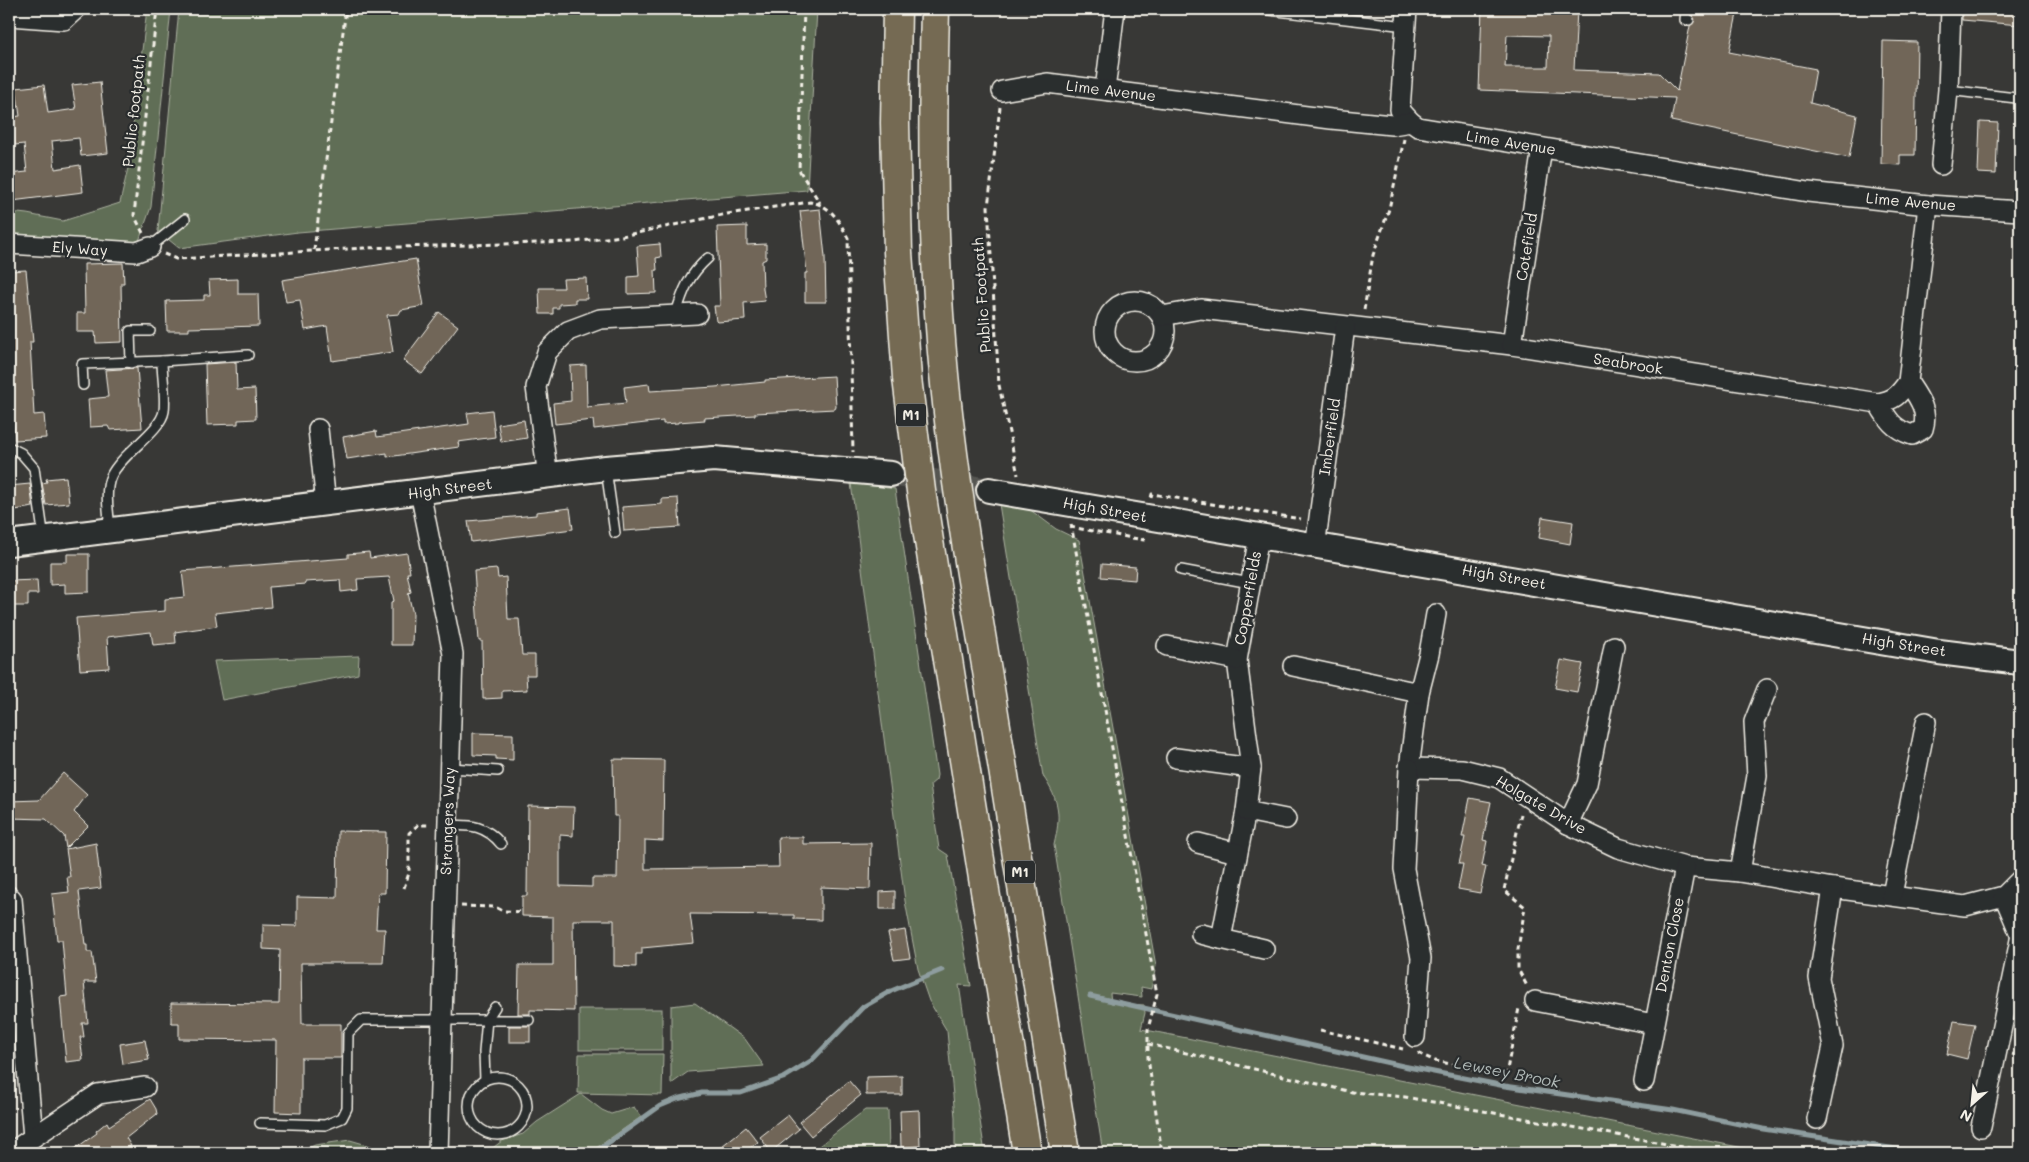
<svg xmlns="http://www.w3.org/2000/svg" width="2029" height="1162" font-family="Mali,sans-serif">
<rect width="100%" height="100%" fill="#383836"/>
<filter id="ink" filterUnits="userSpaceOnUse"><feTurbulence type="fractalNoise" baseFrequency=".02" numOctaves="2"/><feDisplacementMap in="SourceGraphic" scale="10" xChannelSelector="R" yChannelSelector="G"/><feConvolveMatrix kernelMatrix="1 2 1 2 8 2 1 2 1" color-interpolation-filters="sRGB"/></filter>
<g filter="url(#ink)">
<g fill="#606e56" stroke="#aab09f">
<path d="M147,9H171L151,207L139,241L119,245L9,243V212L27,214L63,221L120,203L128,168Z"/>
<path d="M179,9H817L807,190L298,232L179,248L158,231Z"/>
<path d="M851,483L895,489L937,775L936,780L930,785L939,849L948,855L971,986L959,985L985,1153H955V1117L947,1031L929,1001L918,969L905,901Z"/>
<path d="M999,504L1009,505L1010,507L1013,504L1025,506L1056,529L1079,540L1156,966L1151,989L1141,987L1142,997L1110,993L1111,1003L1144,1005L1145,1013L1141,1029L1769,1153H1103L1054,845C1061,815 1060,802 1043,776Z"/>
<path d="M359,656L358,674L222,700L214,661Z"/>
<path d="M695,1003L745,1039L764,1066L688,1072L671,1084V1006Z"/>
<rect x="579" y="1009" width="83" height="41"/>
<path d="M579,1054H663L662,1095L578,1093Z"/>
<path d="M581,1094L602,1110L611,1114L634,1107L641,1117L589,1153H486L502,1141L523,1134L537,1122Z"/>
<path d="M865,1110H888L889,1153H810Z"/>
<path d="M350,1140L395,1153H297L315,1145Z"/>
</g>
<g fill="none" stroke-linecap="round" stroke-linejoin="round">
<g stroke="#8e9d9f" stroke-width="5">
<path d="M1090,996L1403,1066L1505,1086L1673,1110L1763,1129L1923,1153"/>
<path d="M594,1153L660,1106L677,1099L702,1093H741L783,1078L811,1061L863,1007L891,991L942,970"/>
</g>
</g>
<g fill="#716658" stroke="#f4f1e8" fill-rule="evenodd">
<path d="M1482,9H1577L1574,70L1659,73L1677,91L1690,26L1695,20L1692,15L1694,9H1738L1729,52L1816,69L1810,103L1857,115L1849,158L1671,121L1675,98L1479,90ZM1507,35L1549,36L1548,67H1505Z"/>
<path d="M1962,9H2020V25L1962,20Z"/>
<path d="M1883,41L1917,42L1915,155H1900V165L1881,164Z"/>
<path d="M100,82L108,153L81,156L79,138L52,141L55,169L80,165L83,192L12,201L9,174L27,172L24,144L15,145L13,130L12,117L20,116L16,88L44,85L48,113L76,109L72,85Z"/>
<path d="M1980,122L1998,123L1996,174L1978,173Z"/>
<path d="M820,209L825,257L826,302H805V273H807L800,211Z"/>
<path d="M747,226V245L766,244V259L762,261L763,289L765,301L744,303L745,320L717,322L716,321L714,306H720L717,227Z"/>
<path d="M660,244L661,257L656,258L657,270H655L656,293L628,294V277L639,276L637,246Z"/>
<path d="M416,259L424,306L401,310L399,314L387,315L393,352L332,361L327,326L305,330L300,300L286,302L282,280Z"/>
<path d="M123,263L124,283H121L122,342L96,343L95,332H77V313H85L84,264Z"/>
<path d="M26,270L33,342H30L34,415L44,414L46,438L15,440L9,365V271Z"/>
<path d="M586,278L587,299H575V303L559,304V308H553V314H540L539,288H564L563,279Z"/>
<path d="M238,279V294H258L259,326L189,328V331H167L166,301L204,300V295H210L209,280Z"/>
<path d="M439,312L458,326L422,374L403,360Z"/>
<path d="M236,362L237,390L255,389L256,419L238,420V424L207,425L205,364Z"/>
<path d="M586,365L587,407L626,403L624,387L649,384L650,391L715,387L765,382V380L834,376L836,407L835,409L755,413V415L704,418L705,420L678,422V423L663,424V421L594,429L593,420L555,424L553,403L571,401L570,366Z"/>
<path d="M137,368L142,428L110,430L108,426L90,427L88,399L108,397L105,370Z"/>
<path d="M492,410L495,437L458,442L459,447L387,457V453L347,459L343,437L376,431L377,437L469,424L467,413Z"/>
<path d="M524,420L527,438L501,442L498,424Z"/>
<path d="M66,477L69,503L46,505L42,483L47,482L46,479Z"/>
<path d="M30,484L33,507L9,511V486Z"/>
<path d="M678,498L680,527L624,531L622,507L662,504V499Z"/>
<path d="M570,508L573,529L471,542L468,521L536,515V512Z"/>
<path d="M1542,517L1573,522L1570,544L1539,538Z"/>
<path d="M369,552L370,558L407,553L410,573H407L411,592L408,593L413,614L412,645H391V602L394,601L389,577L357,579L358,590L341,592L340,580L305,582V584L269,587L271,607L215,613L217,626L175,632L176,643L153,645L151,632L107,637L109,668L80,670L76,618L165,611V599L185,597L182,571L348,558V554Z"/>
<path d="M67,554H89V592L65,593V584L50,585V562H67Z"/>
<path d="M1102,564L1136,567L1135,580L1101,577Z"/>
<path d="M497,569L498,578L506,577L508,619H519L522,655H535V675H526L527,690L502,691V698L483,699L482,641H479L474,571Z"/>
<path d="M37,580L38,594H28V606H9V581Z"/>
<path d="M1561,660L1583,664L1577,692L1555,688Z"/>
<path d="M473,733L513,734V760L496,759V756L473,755Z"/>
<path d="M613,759L664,760L663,841L645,840V869L779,867L778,837H803V844L871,843L870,889L821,887V920L794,919V915L690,914L694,943L642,948V954H636V967L614,966V920H573L574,1011L530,1010V1014H518L519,965H553V917L522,916V896H527L528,806L574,807L573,836L560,835V886L592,887V878H617L618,816H614Z"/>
<path d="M63,773L87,795L74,812L88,826L66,848L64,836L46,819L9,818V801L39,800Z"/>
<path d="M1470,798L1491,802L1483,840L1487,841L1482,866L1486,867L1480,893L1458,889L1463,864H1459L1465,837H1462Z"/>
<path d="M338,831L386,832L385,893H378L376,929H385L383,963H301L302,1024H341V1058H301V1113L275,1112L276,1040L179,1039V1023H171V1003L279,1004L280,950L263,949V925L297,926V897L337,898Z"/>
<path d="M96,843L101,888L79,891L85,945H87V952H92L96,982H84L88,1023H82L84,1037H80L83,1060L66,1062L60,997L67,996L62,940H57L52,894L69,892L67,877H70L66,849Z"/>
<path d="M895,891V909H880V892Z"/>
<path d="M905,930L910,958L894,960L888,933Z"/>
<path d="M1954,1021L1975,1024L1967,1059L1947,1054Z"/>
<rect x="509" y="1026" width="21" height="16"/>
<path d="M145,1040L149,1060L123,1064L120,1044Z"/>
<path d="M902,1076V1095H866V1077Z"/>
<path d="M849,1081L861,1095L811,1136L799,1122Z"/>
<path d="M150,1099L156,1109L157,1114L126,1138L131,1146L119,1153H69L97,1133L96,1131L107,1122L109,1126Z"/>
<path d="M919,1110L920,1146L901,1147L900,1111Z"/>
<path d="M788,1115L799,1129L771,1152L760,1137Z"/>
<path d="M746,1127L758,1142L743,1153H713Z"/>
</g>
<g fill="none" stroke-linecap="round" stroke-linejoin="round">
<path stroke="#545451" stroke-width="24" stroke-dasharray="24 12" stroke-linecap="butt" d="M891,474L989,490"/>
<defs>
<g id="service">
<path d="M1261,9L1406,26"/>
<path d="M1686,9L1685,20H1689"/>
<path d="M1948,90L2016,98"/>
<path d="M150,247L185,219"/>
<path d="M676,314C683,290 689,275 708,258"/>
<path d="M131,363L130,331H150"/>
<path d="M83,385L82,364L162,361"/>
<path d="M9,447L21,453L34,468L44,539"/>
<path d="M606,469L615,533"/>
<path d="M110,530C109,514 104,491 111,476C121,454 161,431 164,411C166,395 162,377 162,361L248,355"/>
<path d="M1181,570L1250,583"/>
<path d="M450,768L498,771"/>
<path d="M448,826C471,824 486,826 501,844"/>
<circle cx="498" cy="1106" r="29"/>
<path d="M485,1080L484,1052L487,1019L495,1007"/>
<path d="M260,1123L325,1125L342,1118L347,1108L348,1033L361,1020H529"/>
</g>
<g id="minor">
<path d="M1407,9L1400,110L1411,122L1418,127L1808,192L1928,205L2020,211"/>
<path d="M9,16L64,20L76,9"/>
<path d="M1105,90L1115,9"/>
<path d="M1002,91L1047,83L1331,119L1392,125L1411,122"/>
<path d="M1941,165L1948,90L1951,9"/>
<path d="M9,244L137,252L150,247"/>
<circle cx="1135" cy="331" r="30"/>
<path d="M1162,316L1201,309L1512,345L1878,403C1894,400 1898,396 1908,382L1928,205"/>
<path d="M1512,345L1542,148"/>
<path d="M1878,403C1888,420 1893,429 1912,435L1923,429C1929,411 1918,397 1908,382"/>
<path d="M318,429L326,504"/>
<path d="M548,477L536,387L547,352L568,331L600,319L697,314"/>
<path d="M420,492L453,654L438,1153"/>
<path d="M1259,536L1237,660L1251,768L1246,811L1221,939L1264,949"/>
<path d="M1315,547L1345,327"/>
<path d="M1436,614L1429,654L1419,693L1409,768L1462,769L1499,778L1568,824L1618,848L1685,867L1740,872L1833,888L1965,906L2004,896L2020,880"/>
<path d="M1167,646L1237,660"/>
<path d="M1293,666L1419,693"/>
<path d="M1176,758L1251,768"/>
<path d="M1409,768L1404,869L1421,958L1415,1037"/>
<path d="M1246,811L1286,819"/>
<path d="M1568,824L1587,784L1614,646"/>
<path d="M1198,843L1237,853"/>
<path d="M1740,872L1757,776L1754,722L1767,689"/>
<path d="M1892,895L1926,722"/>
<path d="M9,896L12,899L33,1137"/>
<path d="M2004,896L2020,934"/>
<path d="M1201,934L1221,939"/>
<path d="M1535,1001L1654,1024"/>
<path d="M1644,1081L1685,867"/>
<path d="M1817,1119L1833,1046L1819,978L1833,888"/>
<path d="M1981,1127L2020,940"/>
<path d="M10,1153L98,1094L145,1087"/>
</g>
<g id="tertiary">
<path d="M989,490L1939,652L2020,662"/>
<path d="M9,543L606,468L714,459L891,474"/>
</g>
<g id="motorway">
<path d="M897,9L895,123L898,252L907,378L921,491L1027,1153"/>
<path d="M935,9C932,131 932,252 944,374C954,480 973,585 990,689C1015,844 1040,999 1065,1153"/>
</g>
</defs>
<use href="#service" stroke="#f4f1e8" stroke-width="12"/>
<use href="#minor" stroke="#f4f1e8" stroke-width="22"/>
<use href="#tertiary" stroke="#f4f1e8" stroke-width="28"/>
<use href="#motorway" stroke="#f4f1e8" stroke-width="31"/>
<g stroke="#f4f1e8" stroke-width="3" stroke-dasharray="5 4" stroke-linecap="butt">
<path d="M804,9L799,170L820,203"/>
<path d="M1000,107L988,207L999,385L1018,475"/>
<path d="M143,233L134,215L157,9"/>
<path d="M314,250L346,9"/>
<path d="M164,254L176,259L364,248L574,242L622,236L727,214L810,202C831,205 839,221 848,238L853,452"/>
<path d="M1364,310L1373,255L1389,209L1404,139"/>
<path d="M1151,498L1152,494L1301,519"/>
<path d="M1071,524L1157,994L1148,1029V1058L1162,1153"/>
<path d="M1070,527L1144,540L1145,536"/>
<path d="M1521,814L1504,890L1525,907L1518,949V969L1527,986"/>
<path d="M404,888L409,873V833L418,825H431"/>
<path d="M461,906L495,907L503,911L522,912"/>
<path d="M1320,1030L1403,1049"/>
<path d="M1148,1044L1352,1092L1405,1097L1717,1153"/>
<path d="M1418,1053L1435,1061L1506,1075L1519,1008"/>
<path d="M2012,1054L2020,1056"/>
</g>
<use href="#service" stroke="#2a2d2e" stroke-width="9"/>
<use href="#minor" stroke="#2a2d2e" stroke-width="19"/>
<use href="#tertiary" stroke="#2a2d2e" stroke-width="24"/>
<use href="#motorway" stroke="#746b52" stroke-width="28"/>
</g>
</g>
<g text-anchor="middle" stroke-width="4.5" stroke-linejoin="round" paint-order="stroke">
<g fill="#2a2d2e" stroke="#b7b6b0" stroke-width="1">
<rect x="896" y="403.5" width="30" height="23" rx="4"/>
<rect x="1005" y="860.5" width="30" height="23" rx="4"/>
</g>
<g font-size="14" font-weight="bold" fill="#f4f1e8">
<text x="911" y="420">M1</text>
<text x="1020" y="877">M1</text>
</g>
<g font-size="15" fill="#f4f1e8" stroke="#2a2d2e">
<text transform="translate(1111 91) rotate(7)" y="5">Lime Avenue</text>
<text transform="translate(134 111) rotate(-84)" y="5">Public footpath</text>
<text transform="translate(1511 143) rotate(9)" y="5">Lime Avenue</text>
<text transform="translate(1911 202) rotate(5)" y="5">Lime Avenue</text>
<text transform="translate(1527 247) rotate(-81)" y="5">Cotefield</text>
<text transform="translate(80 249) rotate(4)" y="5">Ely Way</text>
<text transform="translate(982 295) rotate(-94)" y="5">Public Footpath</text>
<text transform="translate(1628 364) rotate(9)" y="5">Seabrook</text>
<text transform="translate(1330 437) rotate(-82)" y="5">Imberfield</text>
<text transform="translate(450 489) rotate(-7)" y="5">High Street</text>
<text transform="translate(1105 510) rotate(10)" y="5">High Street</text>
<text transform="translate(1504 577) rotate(10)" y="5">High Street</text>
<text transform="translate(1248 598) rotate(-80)" y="5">Copperfields</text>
<text transform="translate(1904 645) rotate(9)" y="5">High Street</text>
<text transform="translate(1541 805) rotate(30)" y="5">Holgate Drive</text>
<text transform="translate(448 821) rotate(-88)" y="5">Strangers Way</text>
<text transform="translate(1670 945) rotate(-79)" y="5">Denton Close</text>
</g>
<g font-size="16" font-style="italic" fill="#b0b9b7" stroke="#2a2d2e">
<text transform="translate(1507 1072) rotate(11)" y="6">Lewsey Brook</text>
</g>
</g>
<rect width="2029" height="1162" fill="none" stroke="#2a2d2e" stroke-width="30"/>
<rect x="15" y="15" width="1999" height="1132" fill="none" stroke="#f4f1e8" stroke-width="2" filter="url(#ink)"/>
<g transform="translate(1972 1104) rotate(207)" stroke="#2a2d2e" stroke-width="4" paint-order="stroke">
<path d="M0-4L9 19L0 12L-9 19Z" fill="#f4f1e8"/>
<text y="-8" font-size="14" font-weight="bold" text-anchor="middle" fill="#f4f1e8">N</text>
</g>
</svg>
